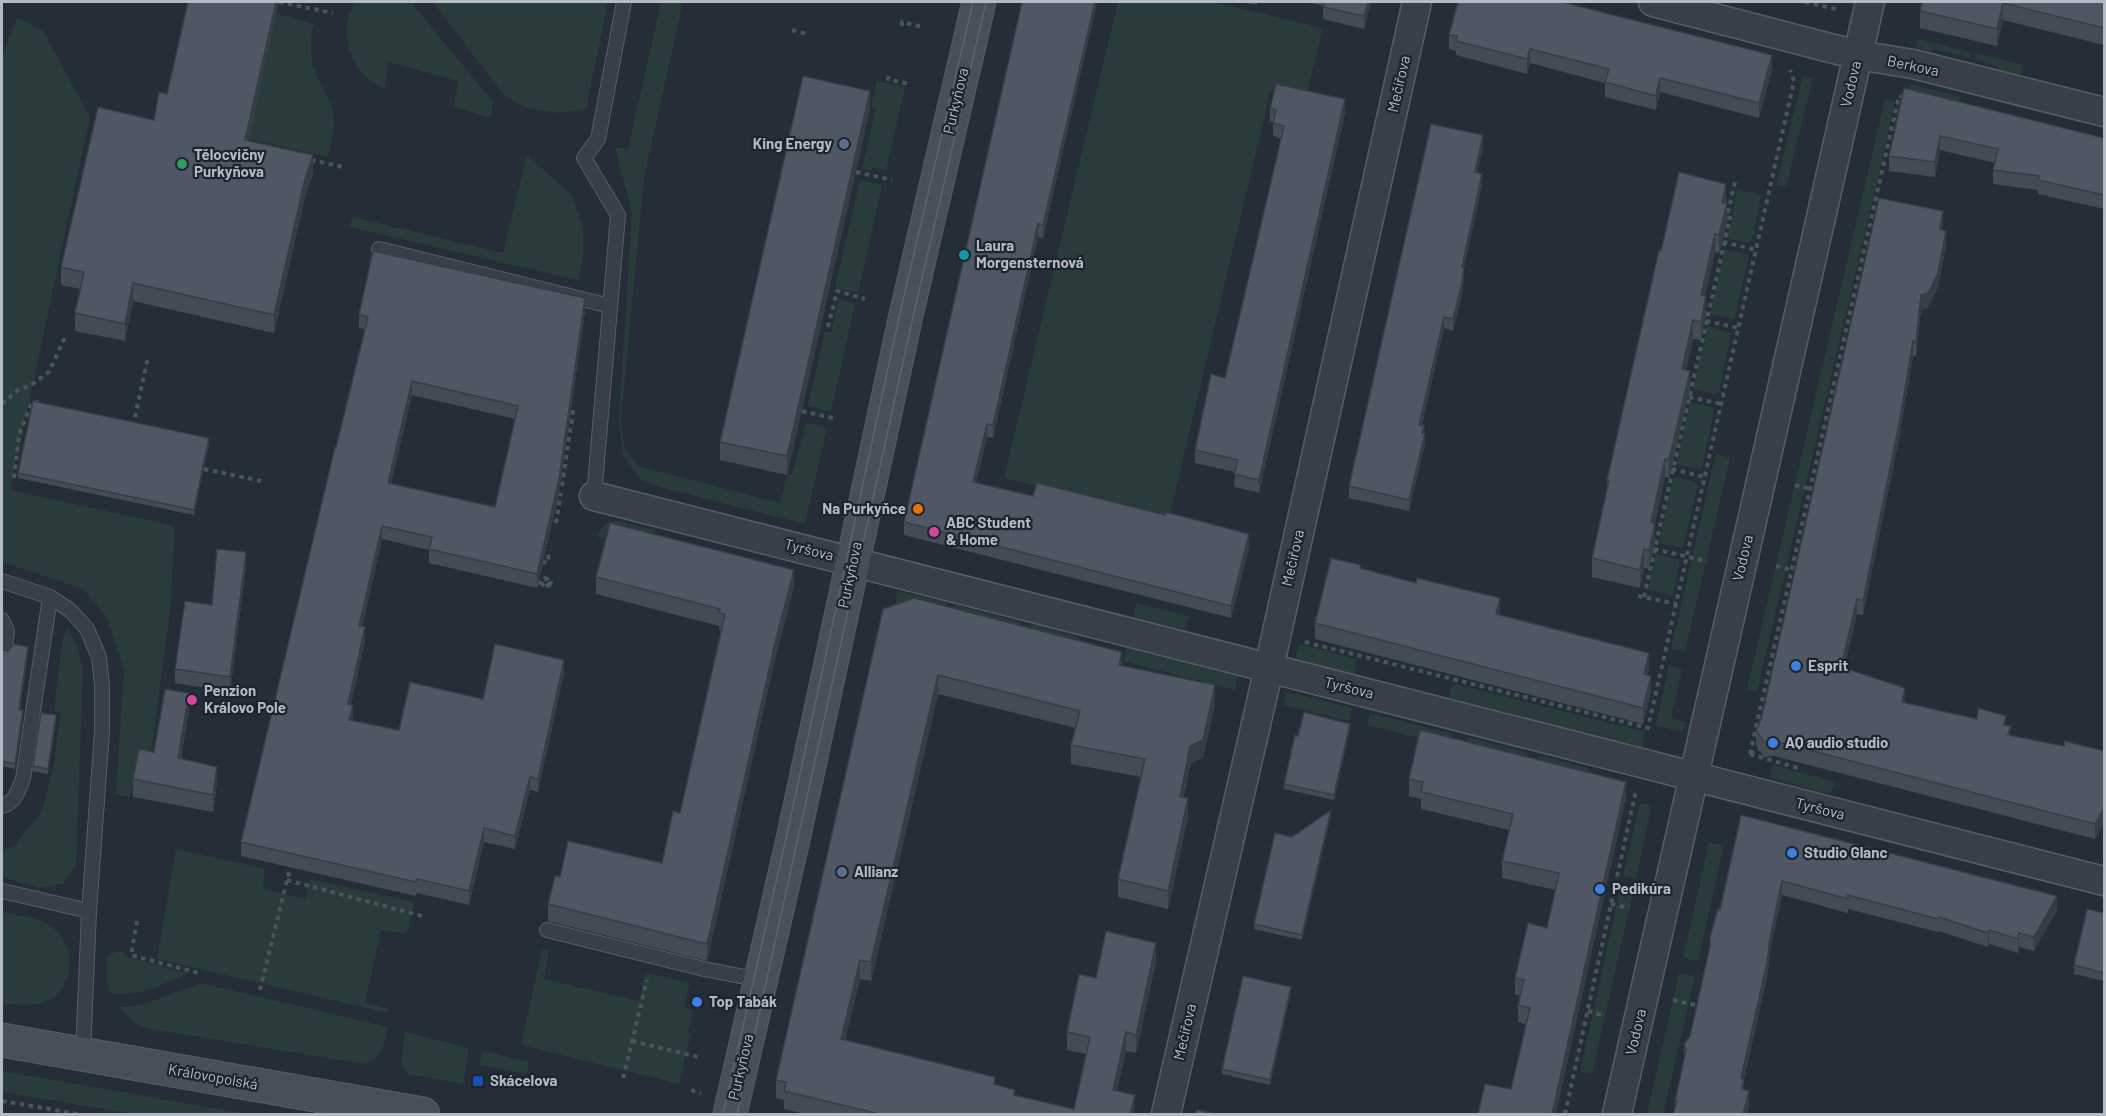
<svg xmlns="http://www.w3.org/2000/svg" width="2106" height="1116" font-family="Barlow,sans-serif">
<rect width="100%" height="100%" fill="#252d38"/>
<g fill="#2a3b3b">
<path d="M354,2H411L493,102L490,118L454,107L458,81L388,62L385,88C359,80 345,51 347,24C348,17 351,9 354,2Z"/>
<path d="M433,2H608L586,109L558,113L526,108L503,94Z"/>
<path d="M661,2H683L644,178L621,419L625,449L638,466L780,503L787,475H792L806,422L827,428L805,524L655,486L641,480L623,456L619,420L632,213L615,147L628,149Z"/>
<path d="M1118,2H1213L1323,28L1306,97L1271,89L1169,518L1004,478Z"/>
<path d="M277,14L314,24C309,43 309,64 320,82C325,92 331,100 333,112C336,127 331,142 328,157L241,137Z"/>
<path d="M17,17L43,31L90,117L10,490L175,526L170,611L151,753L138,762L130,797L116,794L124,670L107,617L83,589L2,562V58Z"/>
<path d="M1918,39L1971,52L1970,58L1933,49L1932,52L1916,48Z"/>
<path d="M1976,53L2024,65L2021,75L1998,69V66L1975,60Z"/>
<path d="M1803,76L1813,78L1786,187L1776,185Z"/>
<path d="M877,81L905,87L886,170L872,167L871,171L862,169L876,108L871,106Z"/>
<path d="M1910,84L1960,97L1958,104L1908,91Z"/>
<path d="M1885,99L1895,101L1882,160L1757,692L1747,689Z"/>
<path d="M527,155L572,195L583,228V257L578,280L349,227L353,217L503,253Z"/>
<path d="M860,180L882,185L858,293L835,288Z"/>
<path d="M1737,190L1757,194L1761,197L1753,237L1749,243L1727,238Z"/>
<path d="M1725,249L1747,254L1749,256L1735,317L1732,319L1710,314Z"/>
<path d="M839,299L855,304L831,412L808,406L825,331L831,332Z"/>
<path d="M1707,326L1731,333L1719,392L1715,394L1693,389Z"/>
<path d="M1690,402L1712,407L1714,411L1702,467L1698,469L1676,464Z"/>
<path d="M1716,454L1730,458L1685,652L1671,649Z"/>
<path d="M1673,476L1695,482L1698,485L1683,548L1659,543Z"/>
<path d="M618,521L654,530L650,548L597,537C600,525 607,522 618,521Z"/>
<path d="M1656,554L1680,560L1673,596L1648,590Z"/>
<path d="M898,591L946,602L943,616L895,604Z"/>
<path d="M1136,603L1189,616L1185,630L1133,617Z"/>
<path d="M955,605L1020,622L1017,635L952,618Z"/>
<path d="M1031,624L1077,636L1074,649L1028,638Z"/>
<path d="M67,629L76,642L83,669L76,866L63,884L39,888L2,877V850L14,846L42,811L53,769L61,713L54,710L63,637Z"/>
<path d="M1299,644L1357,659L1354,674L1295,659Z"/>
<path d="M1127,648L1238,676L1235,690L1123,661Z"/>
<path d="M1669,665L1682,669L1671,718L1686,722L1683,732L1656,726Z"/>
<path d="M1452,683L1645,732L1642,747L1449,698Z"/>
<path d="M1287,692L1352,708L1349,721L1284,705Z"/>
<path d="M1370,713L1453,734L1450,746L1367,725Z"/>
<path d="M1468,737L1528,753L1525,765L1465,750Z"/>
<path d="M1538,755L1589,768L1586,780L1535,767Z"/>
<path d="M1773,765L1835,782L1833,788L1829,794L1770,778Z"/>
<path d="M1640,803L1648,804L1651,808L1636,879L1623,876Z"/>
<path d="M1709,842L1724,845L1698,961L1683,958Z"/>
<path d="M176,849L265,869L263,889L305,899L310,879L414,902L408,931L404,934L381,930L365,1003L389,1009L388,1013L157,959Z"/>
<path d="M1620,890L1633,892L1592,1074L1580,1072Z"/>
<path d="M2,912C17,915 38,917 51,926C79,947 75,995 39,1004C27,1007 14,1005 2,1003Z"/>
<path d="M542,949L549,950L544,979L639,1001L646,973L690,983L684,1007L693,1010L688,1033L691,1034L679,1084L521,1045Z"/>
<path d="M125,951L124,956L187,973L185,975C159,986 139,997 110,993L107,979V957L115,952Z"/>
<path d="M1679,973L1695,976L1663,1114H1647Z"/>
<path d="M205,984L388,1027C384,1044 383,1058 365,1064L150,1029L137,1025L118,1007C150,1008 174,989 205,984Z"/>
<path d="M405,1032L469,1048L463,1084L408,1074L401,1064Z"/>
<path d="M483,1051L529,1062L527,1074L479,1065Z"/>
<path d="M2,1071L247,1114H133L2,1092Z"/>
</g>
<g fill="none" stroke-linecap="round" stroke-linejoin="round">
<defs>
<g id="lane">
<path d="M379,249L610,306"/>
<path d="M594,496L618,215L584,158L598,139L624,2"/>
<path d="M2,581L50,597L71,611L87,629L99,657L102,685V732L89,911L83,1054"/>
<path d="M2,620L7,631L5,648"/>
<path d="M2,806C15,803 18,791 23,779L50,597"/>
<path d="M2,891L89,911"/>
<path d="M547,930L704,969L761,980"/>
</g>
<g id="street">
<path d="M1653,2L1857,55L1913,64L2104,112"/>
<path d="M594,496L2104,881"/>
<path d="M1166,1114L1269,668L1417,2"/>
<path d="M1617,1114L1870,2"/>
</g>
<g id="secondary">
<path d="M2,1040L423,1114"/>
<path d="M730,1114L794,835L906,315L979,2"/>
</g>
</defs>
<use href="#lane" stroke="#575d67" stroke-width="16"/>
<use href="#street" stroke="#575d67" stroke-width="31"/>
<use href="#secondary" stroke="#575d67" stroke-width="35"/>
<g stroke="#475659" stroke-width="4" stroke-dasharray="4.5 4.5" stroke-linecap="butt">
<path d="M279,2L333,13"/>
<path d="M1805,2L1836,9"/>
<path d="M902,26V22L923,27"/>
<path d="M792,30L807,34"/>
<path d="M889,76L888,79L909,84"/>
<path d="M311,160L343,167"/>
<path d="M856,172L892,180"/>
<path d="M1723,242L1757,250"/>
<path d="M1706,321L1739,328"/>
<path d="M828,327L837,291L865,299"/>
<path d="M1689,397L1722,404"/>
<path d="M2,404L18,390L31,385L49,372L65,337"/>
<path d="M802,411L837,419"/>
<path d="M133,426L148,357"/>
<path d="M204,469L261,481"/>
<path d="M1672,469L1705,477"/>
<path d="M14,478L19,435L31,404L39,401"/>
<path d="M1795,485L1811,489"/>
<path d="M562,486L573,412H571"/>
<path d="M556,523L561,493"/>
<path d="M1654,549L1707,561"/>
<path d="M542,562L547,563L550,550"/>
<path d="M1776,566L1792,570"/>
<path d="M538,582L541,583L543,579H547L550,585L544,587L541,583"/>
<path d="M1638,596L1677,604"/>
<path d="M1644,597L1730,218L1727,217L1735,182"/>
<path d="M1305,642L1648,728L1794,81L1790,70"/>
<path d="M1750,754L1899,96L1907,98"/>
<path d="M1750,754L1801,769"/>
<path d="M1750,754L1759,749"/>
<path d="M287,880L422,916"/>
<path d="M1611,904L1629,908"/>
<path d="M137,921L131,955L202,974"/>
<path d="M260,990L290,868"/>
<path d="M1673,1000L1695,1005"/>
<path d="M1588,1011L1605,1016"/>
<path d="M632,1041L698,1057"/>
<path d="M623,1078L647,980"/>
<path d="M691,1090L701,1093"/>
<path d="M2,1101L78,1114"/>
<path d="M1565,1114L1635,795L1633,794"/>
</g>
<use href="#lane" stroke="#393f49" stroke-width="14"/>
<use href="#street" stroke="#393f49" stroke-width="28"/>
<use href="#secondary" stroke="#474f5b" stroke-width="33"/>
<g stroke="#5b636f" stroke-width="1.5">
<path d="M723,1114L787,834L900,313L973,2"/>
<path d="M737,1114L913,317L986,2"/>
</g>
<path stroke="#475659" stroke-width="4" stroke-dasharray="4.5 4.5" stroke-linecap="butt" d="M541,583L546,587L551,582L545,578L541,583"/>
</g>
<g fill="#434b55" fill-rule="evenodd">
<path d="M1022,2H1097L1043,238L1038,237L993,438L987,437L976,482L1249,547L1231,618L904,535V522Z"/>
<path d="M1241,2H1257V5Z"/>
<path d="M1306,2H1371L1364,29L1323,19V6Z"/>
<path d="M1922,2H2104V45L2003,20L1997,46L1920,28V11Z"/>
<path d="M1449,35L1772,70L1759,118L1660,92L1656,110L1605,97V83L1530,63L1527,74L1456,55V51L1449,49Z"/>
<path d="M1904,88L2104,138V209L2038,194V190L1993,184V170L1995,163L1940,150L1935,177L1889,171V156Z"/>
<path d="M1270,108L1345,113L1259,493L1234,487L1235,472L1195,463V450L1225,378L1281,139L1273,136V122H1270Z"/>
<path d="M870,109L787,475L720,460V442Z"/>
<path d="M154,120L249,141L313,173L305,197L274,333L133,301L125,341L75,331V313L80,289L61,285V267Z"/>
<path d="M1483,147L1477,173L1482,185L1464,268V278L1462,294L1453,331L1444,328L1422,425H1424L1425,444L1409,511L1349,498V486Z"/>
<path d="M1726,203L1727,222L1719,253L1715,252L1705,296L1706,315L1701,340L1693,339L1686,370L1690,389L1672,465L1669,478L1665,477L1655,523V542L1649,569L1644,568L1640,588L1592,577V558L1607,491V480L1661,251Z"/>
<path d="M1943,226L1942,230L1946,245L1938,288L1928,308L1921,310L1916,356H1913L1899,439L1863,615L1857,614L1844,668L1905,703L2006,725L2011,736L2064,746L2104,751V823L2095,839L1774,756L1764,757L1756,745V730Z"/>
<path d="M585,312L559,492L537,588L429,563V550L382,539L362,627L365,641L351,704L352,720L399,730L483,699L564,673L538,792L530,790L515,849L484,842L469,905L417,893L416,896L241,856V842L365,329L359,328V314ZM412,395L515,419L495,507L391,483Z"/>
<path d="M209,444L194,515L18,478V473Z"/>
<path d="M246,566L230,692L175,683V669L212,605Z"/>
<path d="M1361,568L1500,615L1649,669L1647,675L1651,692L1643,724L1315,639V623Z"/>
<path d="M596,577L794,587L775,659L707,961L548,921V904L560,877L662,863L680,813L721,630H719V626L596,594Z"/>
<path d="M883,609L1122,666L1215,704L1203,758L1190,764L1184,797L1188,817L1168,909L1118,897V879L1141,777L1071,764V745L1076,728L938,694L871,981L860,979L845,1040L995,1084L1015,1095L1074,1109L1086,1054L1067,1050V1032L1096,978L1156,962L1136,1053L1126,1051L1117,1091L1135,1095L1134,1114H805L784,1109V1100L776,1098V1080Z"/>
<path d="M2,650L8,651L28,652L20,710L23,715L15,769L2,766Z"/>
<path d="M189,710L181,759L217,784L213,812L133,797V779Z"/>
<path d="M56,720L48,774L33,771V766Z"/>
<path d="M1350,729L1334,800L1284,789V784L1298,736Z"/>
<path d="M1409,779L1626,799L1511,1089L1526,1024L1518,1022V1005L1520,996L1515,994V978L1547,928L1556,890L1502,878V861L1509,830L1421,809V799L1409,796Z"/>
<path d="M1331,815L1302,940L1254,929V924Z"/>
<path d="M1741,815L2057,910L2034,951L2019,947L2018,953L1989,944L1988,947L1939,931L1938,932L1848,909V913L1782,895L1770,952L1767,977L1744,1079V1090L1749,1105L1747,1114H1673L1675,1108V1101L1684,1058V1044L1690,1036Z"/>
<path d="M2104,913V981L2074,974V965Z"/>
<path d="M1291,992L1270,1085L1222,1074V1069Z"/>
</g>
<g fill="#373d45">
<path d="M276,2H279L245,158V140Z"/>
<path d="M1095,2H1097L1043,238V225Z"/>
<path d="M1368,2H1371L1364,29V16Z"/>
<path d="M2003,3V20L1997,46V29Z"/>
<path d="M1530,49V63L1527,74V59Z"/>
<path d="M1772,55V70L1759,118V103Z"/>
<path d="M1660,78V92L1656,110V96Z"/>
<path d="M870,91V109L787,475V456Z"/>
<path d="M1345,99V113L1259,493V480Z"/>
<path d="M1483,135V147L1475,183V172Z"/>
<path d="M1940,136V150L1935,177V162Z"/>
<path d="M313,155V173L305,197L274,333V315L305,179Z"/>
<path d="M1482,174V185L1464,268V278L1462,294L1453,331V319L1462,267Z"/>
<path d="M1726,184V202L1722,221V203Z"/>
<path d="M1727,203V222L1719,253V235Z"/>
<path d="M1943,211V226L1940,244V229Z"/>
<path d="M1038,224V237L993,438V425Z"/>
<path d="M1946,231V245L1938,288L1928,308L1921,310L1916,356V342L1921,295Z"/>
<path d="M1715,234V252L1701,313V295Z"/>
<path d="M133,283V301L125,341V324Z"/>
<path d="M1706,296V315L1701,340V322Z"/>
<path d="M585,298V312L559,492L537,588V574Z"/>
<path d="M1444,317V328L1419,436V425Z"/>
<path d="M1693,320V339L1682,388V369Z"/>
<path d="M1913,341V356L1899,439L1863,615V601Z"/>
<path d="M1690,371V389L1669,478V459Z"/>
<path d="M412,381V395L388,496V483Z"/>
<path d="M987,424V437L973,495V482Z"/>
<path d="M1424,425L1425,444L1409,511V500Z"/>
<path d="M209,438V444L194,515V510Z"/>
<path d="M1665,459V477L1651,541V522Z"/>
<path d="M1655,524V542L1649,569V550Z"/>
<path d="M382,526V539L359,640V626Z"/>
<path d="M1249,534V547L1231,618V606Z"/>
<path d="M1644,549V568L1640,588V570Z"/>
<path d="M246,552V566L230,692V677Z"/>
<path d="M794,570V587L775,659L707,961V944L775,643Z"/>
<path d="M1500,598V614L1496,630V614Z"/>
<path d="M1857,599V614L1841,682V667Z"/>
<path d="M365,627V641L348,717V704Z"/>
<path d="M28,647V652L19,715V710Z"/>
<path d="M1122,652V670L1119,665Z"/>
<path d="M1649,653V669L1644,690V674Z"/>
<path d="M564,660V673L538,792V779Z"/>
<path d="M938,675V694L871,981V962Z"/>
<path d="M1651,676V692L1643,724V708Z"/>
<path d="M1215,685V704L1203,758L1190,764L1180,815V797L1190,746Z"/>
<path d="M1905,688V703L1902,702Z"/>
<path d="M189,693V710L178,776V758Z"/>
<path d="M353,705V718L349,733V720Z"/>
<path d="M23,710V715L15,769V764Z"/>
<path d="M56,715V720L48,774V769Z"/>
<path d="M1350,724V729L1334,800V795Z"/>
<path d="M217,767V784L213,812V795Z"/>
<path d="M530,777V790L515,849V836Z"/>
<path d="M1626,782V799L1556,1114H1552Z"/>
<path d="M1188,798V817L1168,909V891Z"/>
<path d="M2104,808V823L2095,839V824Z"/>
<path d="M1331,810V815L1302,940V935Z"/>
<path d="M484,828V842L469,905V891Z"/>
<path d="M1782,881V895L1770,952L1767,977L1744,1080V1079V1093L1742,1103L1741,1078Z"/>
<path d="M2057,896V910L2034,951V937Z"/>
<path d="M1989,930V944L1988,947V933Z"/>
<path d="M2019,933V947L2018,953V939Z"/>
<path d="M1156,943V962L1136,1053V1035Z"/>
<path d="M860,960V979L841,1058V1039Z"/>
<path d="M1291,987V992L1270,1085V1080Z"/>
<path d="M1126,1032V1051L1113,1108V1090Z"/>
<path d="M1749,1091V1105L1747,1114H1743Z"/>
<path d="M1135,1095L1134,1114H1130Z"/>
</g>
<g fill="#4e5763" stroke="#373d45" stroke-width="1.5" fill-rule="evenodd">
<path d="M188,2H276L245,140L313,155L305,179L274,315L133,283L125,324L75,313L84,272L61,267L98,107L154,120L159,92L167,94Z"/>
<path d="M1022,2H1095L1043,225L1038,224L993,425L987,424L973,482L1033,496L1037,483L1165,515L1166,512L1249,534L1231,606L904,522Z"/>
<path d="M1325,2H1368L1364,16L1323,7Z"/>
<path d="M1458,2H1562L1772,55L1759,103L1660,78L1656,96L1605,82L1609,69L1530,49L1527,59L1456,41L1457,36L1449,35Z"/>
<path d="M1922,2H2104V28L2003,3L1997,29L1920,11Z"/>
<path d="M803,76L870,91L787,456L720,442Z"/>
<path d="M1276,84L1345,99L1259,480L1234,474L1238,460L1195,450L1211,374L1225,378L1284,126L1273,123L1276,110L1270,108Z"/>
<path d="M1904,88L2104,138V195L2038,180L2039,176L1993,170L1998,149L1940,136L1935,162L1889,156Z"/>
<path d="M1431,124L1483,135L1475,172L1482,174L1462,267H1464L1462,283L1453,319L1444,317L1419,425H1424L1422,433H1425L1409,500L1349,486Z"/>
<path d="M1679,172L1726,184L1722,203H1727L1719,235L1715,234L1701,295L1706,296L1701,322L1693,320L1682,369L1690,371L1672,447L1669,459H1665L1651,522L1655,524L1649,550L1644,549L1640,570L1592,558L1609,480H1607L1659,250L1661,251Z"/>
<path d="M1879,198L1943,211L1940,229L1946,231L1938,273L1928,293L1921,295L1916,342L1913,341L1899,424L1863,601L1857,599L1841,667L1905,688L1902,702L1977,719L1978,708L2006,716L2004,725L2011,726L2008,735L2064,746L2065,741L2104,751V808L2095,824L1774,741L1764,742L1756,730L1761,720Z"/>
<path d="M373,251L585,298L559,479L537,574L429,549L432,537L382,526L359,626L365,627L348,704L353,705L349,720L399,730L410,682L483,699L495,644L564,660L538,779L530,777L515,836L484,828L469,891L417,879L416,882L241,842L335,447H336L368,317L359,314ZM412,381L518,406L495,507L388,483Z"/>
<path d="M33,401L209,438L194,510L18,473Z"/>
<path d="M610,523L794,570L775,643L707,944L548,904L555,876L560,877L568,841L662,863L673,811L680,813L725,614L719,613L720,609L596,577Z"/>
<path d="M217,549L246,552L230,677L175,669L185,601L212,605Z"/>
<path d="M1331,558L1361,565L1360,568L1416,583L1417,578L1500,598L1496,614L1649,653L1644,674L1651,676L1643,708L1315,623Z"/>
<path d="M914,598L1122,652L1119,665L1215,685L1203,740L1190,746L1180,797L1188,798L1168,891L1118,879L1145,759L1071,745L1080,711L938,675L871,962L860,960L841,1039L995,1077L994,1084L1015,1090L1014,1095L1074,1109L1090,1037L1067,1032L1079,974L1096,978L1106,931L1156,943L1136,1035L1126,1032L1113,1090L1135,1095L1130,1114H879L784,1091L786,1082L776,1080L883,609Z"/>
<path d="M14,644L28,647L19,710H23L15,764L2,761V650L8,651Z"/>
<path d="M165,689L189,693L178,758L217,767L213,795L133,779L139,749L154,752Z"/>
<path d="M1304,712L1350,724L1334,795L1284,784L1295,735L1298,736Z"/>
<path d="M41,713L56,715L48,769L33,766Z"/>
<path d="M1420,730L1626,782L1552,1114H1478L1485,1084L1511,1089L1530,1008L1518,1005L1524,980L1515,978L1528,923L1547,928L1559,873L1502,861L1513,814L1421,792L1423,782L1409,779Z"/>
<path d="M1331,810L1302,935L1254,924L1275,833L1292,837Z"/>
<path d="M1741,815L2057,896L2034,937L2019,933L2018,939L1989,930L1988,933L1939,917L1938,919L1848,895V899L1782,881L1770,938L1767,963L1741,1078L1744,1079L1742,1089L1749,1091L1743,1114H1673L1677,1101H1675L1686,1050L1684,1044L1690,1036L1710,946V937L1718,909L1720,910Z"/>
<path d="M2087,909L2104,913V973L2074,965Z"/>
<path d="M1243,976L1291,987L1270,1080L1222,1069Z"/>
<path d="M1197,1110L1216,1114H1196Z"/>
</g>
<g fill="#5c6f8a" stroke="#1e242e" stroke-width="2">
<circle cx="844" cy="144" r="6"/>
<circle cx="842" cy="872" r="6"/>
</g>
<circle fill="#2e9e5b" stroke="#1e242e" stroke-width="2" cx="182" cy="164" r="6"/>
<circle fill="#0f9aa8" stroke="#1e242e" stroke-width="2" cx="964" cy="255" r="6"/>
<circle fill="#e8710a" stroke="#1e242e" stroke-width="2" cx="918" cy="509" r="6"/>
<g fill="#d1479c" stroke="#1e242e" stroke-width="2">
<circle cx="934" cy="532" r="6"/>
<circle cx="192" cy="700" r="6"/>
</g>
<g fill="#3f7fe0" stroke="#1e242e" stroke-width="2">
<circle cx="1796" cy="666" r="6"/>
<circle cx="1773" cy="743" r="6"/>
<circle cx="1792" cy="853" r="6"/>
<circle cx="1600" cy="889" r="6"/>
<circle cx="697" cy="1002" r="6"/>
</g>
<rect fill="#1a4fb4" stroke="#1e242e" stroke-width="2" x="472" y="1075" width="12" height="12" rx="3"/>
<g text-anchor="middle" stroke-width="4.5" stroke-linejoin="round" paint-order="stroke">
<g font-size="15" fill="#b4bac4" stroke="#1e242e">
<text transform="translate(1913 66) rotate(12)" y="5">Berkova</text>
<text transform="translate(1399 84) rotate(-77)" y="5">Mečířova</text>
<text transform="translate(1851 84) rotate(-77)" y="5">Vodova</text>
<text transform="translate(956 101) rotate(-77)" y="5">Purkyňova</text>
<text transform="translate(809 550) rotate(14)" y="5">Tyršova</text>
<text transform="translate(1293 558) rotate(-77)" y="5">Mečířova</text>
<text transform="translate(1743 558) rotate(-77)" y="5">Vodova</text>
<text transform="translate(850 575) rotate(-78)" y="5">Purkyňova</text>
<text transform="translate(1349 688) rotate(14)" y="5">Tyršova</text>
<text transform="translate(1820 809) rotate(14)" y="5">Tyršova</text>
<text transform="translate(1185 1032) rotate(-77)" y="5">Mečířova</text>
<text transform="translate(1636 1032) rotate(-77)" y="5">Vodova</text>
<text transform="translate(741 1067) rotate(-77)" y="5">Purkyňova</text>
<text transform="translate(213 1077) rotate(10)" y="5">Královopolská</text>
</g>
<g font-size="15" font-weight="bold" fill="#b4bac4" stroke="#1e242e" text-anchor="start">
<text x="832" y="149" text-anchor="end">King Energy</text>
<text x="194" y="160">Tělocvičny<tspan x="194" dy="17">Purkyňova</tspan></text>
<text x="976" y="251">Laura<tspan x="976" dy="17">Morgensternová</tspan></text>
<text x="906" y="514" text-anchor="end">Na Purkyňce</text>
<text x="946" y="528">ABC Student<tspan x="946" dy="17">&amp; Home</tspan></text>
<text x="1808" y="671">Esprit</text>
<text x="204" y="696">Penzion<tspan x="204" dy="17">Královo Pole</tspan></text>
<text x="1785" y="748">AQ audio studio</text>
<text x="1804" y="858">Studio Glanc</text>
<text x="854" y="877">Allianz</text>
<text x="1612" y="894">Pedikúra</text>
<text x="709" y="1007">Top Tabák</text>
<text x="490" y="1086">Skácelova</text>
</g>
</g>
<rect width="2106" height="1116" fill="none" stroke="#b4bac4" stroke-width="6"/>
</svg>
